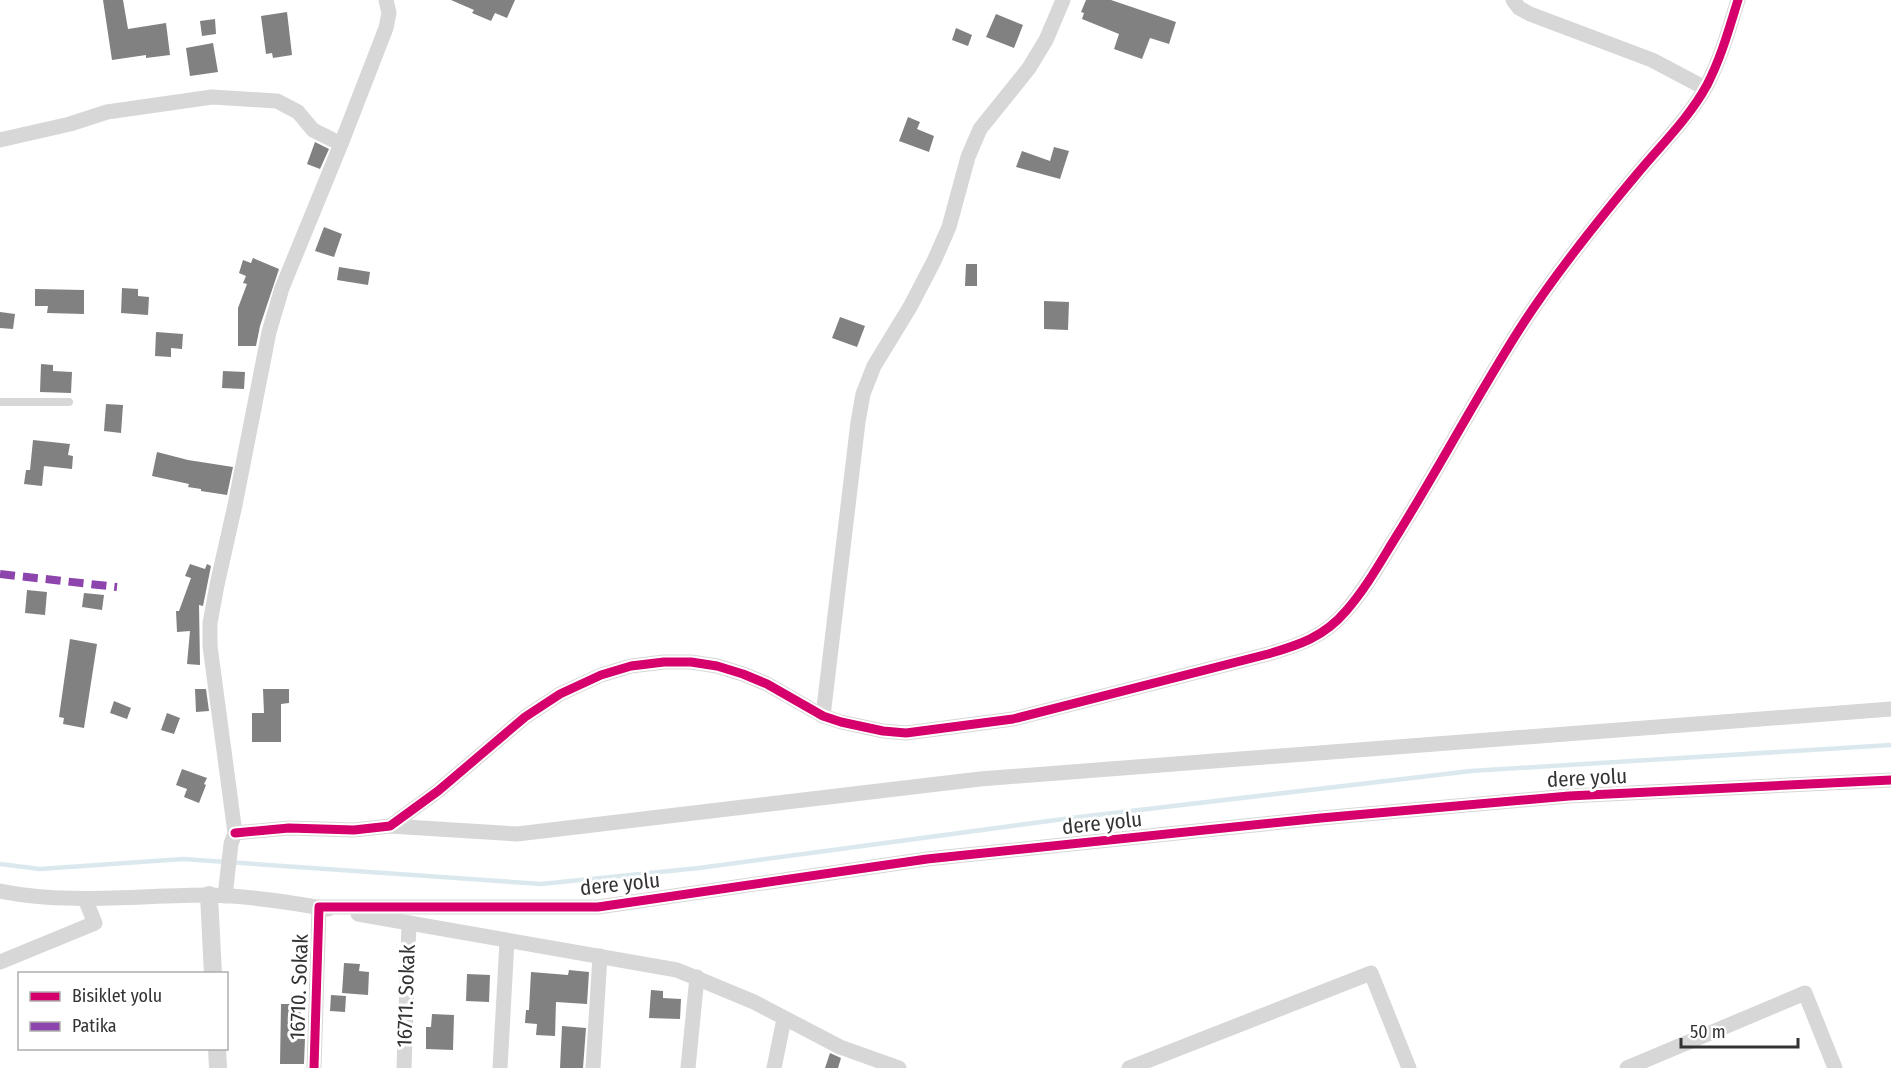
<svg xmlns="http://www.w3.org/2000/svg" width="1891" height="1068" font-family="'Fira Sans Condensed',sans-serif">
<rect width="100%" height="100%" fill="#fff"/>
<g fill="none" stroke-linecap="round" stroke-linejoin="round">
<path stroke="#dbe9ee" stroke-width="4.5" d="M0,864L40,869L183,859L541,884L699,868L1071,818L1471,771L1891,745"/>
</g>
<g fill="#818181">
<path d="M103,0H123L128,29L166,23L170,55L146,58V55L112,60Z"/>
<path d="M451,0H515L507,18L495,13L491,21L472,13L474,10Z"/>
<path d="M1086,0H1111L1176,22L1169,44L1150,38L1142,59L1114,49L1119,34L1082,19L1084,13L1081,12Z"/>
<path d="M287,12L292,55L273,58L272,53L266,54L261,16Z"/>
<path d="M996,14L1023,25L1014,48L986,37Z"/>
<path d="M215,19L216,34L202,36L200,21Z"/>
<path d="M956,28L972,35L968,46L952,40Z"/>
<path d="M213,43L218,72L190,76L186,48Z"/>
<path d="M908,117L920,122L917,129L934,136L929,152L899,141Z"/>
<path d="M315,142L329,149L320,169L307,164Z"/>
<path d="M1054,147L1069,151L1060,179L1016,167L1022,151L1050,161Z"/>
<path d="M324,227L342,234L334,257L315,251Z"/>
<path d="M253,258L279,269L260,326L256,346H238V308L247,284L243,283L246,276L239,273L243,260L251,263Z"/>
<path d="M966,264H977V286H965Z"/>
<path d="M339,267L370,272L368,285L337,280Z"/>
<path d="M122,288L138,289V296L149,297L148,315L121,313Z"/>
<path d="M35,289L84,290V314L47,313L48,306H35Z"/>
<path d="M1044,301L1069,302L1068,330L1044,329Z"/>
<path d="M0,312L15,314L13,329L0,328Z"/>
<path d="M840,317L865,326L857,347L832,338Z"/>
<path d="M156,332L183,334L182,349L171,348V357L155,356Z"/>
<path d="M41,364L53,365V371L72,372L71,393L40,392Z"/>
<path d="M223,371L245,372L244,389L222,388Z"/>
<path d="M106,404L123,405L121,433L104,431Z"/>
<path d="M33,440L70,444L68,455L73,456L72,469L44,466L42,486L24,484L26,470H30Z"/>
<path d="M157,452L188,460L233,467L227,495L201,491V489L188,487L189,484L152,476Z"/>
<path d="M190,564L205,569L207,564L211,566L203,606L199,605L200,665L187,664L190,631L177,632L176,611H179L191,578L185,576Z"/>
<path d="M27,590L47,592L45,615L25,613Z"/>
<path d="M84,593L104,595L102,610L82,607Z"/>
<path d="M70,639L97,644L84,728L63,724L64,718L59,717Z"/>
<path d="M195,689H206L209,711L196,712Z"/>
<path d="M263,689H289V703L281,704V742H252V713H264Z"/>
<path d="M114,701L131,708L127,719L110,713Z"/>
<path d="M167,713L180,718L174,734L161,730Z"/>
<path d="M182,769L207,778L204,784L206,785L199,803L184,797L187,789L176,785Z"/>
<path d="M344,963L360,964L359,971L369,972L368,995L342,993Z"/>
<path d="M569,970L589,972L587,1004L556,1002L555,1036L536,1035L537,1024L525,1023L526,1010H529L531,972L568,975Z"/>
<path d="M467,974L490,975L489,1002L466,1001Z"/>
<path d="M651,990L663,991V998L681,999L680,1019L649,1018Z"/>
<path d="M331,995L346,996L345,1012L330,1011Z"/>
<path d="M281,1004H301L300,1038H305L304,1064H280Z"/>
<path d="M432,1014L454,1015L453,1050L426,1049V1027H431Z"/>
<path d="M562,1026L586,1028L583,1068H560Z"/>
<path d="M830,1053L841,1058L838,1068H825Z"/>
</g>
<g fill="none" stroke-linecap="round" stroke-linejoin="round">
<path stroke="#d7d7d7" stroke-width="8" d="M0,402H69"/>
<g stroke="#d7d7d7" stroke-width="15">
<path d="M1513,0L1519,8L1530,14L1652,60L1705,88"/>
<path d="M0,140L70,124L107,112L212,97L277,101L298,112L313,130L341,144"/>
<path d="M823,716L858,422L863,394L874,366L910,307L934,261L949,227L968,157L980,129L1029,68L1046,40L1063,0"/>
<path d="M390,826L517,834L980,779L1891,709"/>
<path d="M235,833L289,828L354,830L390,826L438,791L525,717L560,694L601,675L631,666L664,662H691L717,666L743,674L767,684L823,716L841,722L883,731L906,733L1013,719L1268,654C1299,645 1324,637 1346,611C1367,587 1382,559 1399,532C1440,466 1477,396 1519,330C1554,275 1595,224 1637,174C1661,145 1689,118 1707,85C1721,58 1729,29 1738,0"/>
<path d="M0,891C70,905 139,895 210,895C250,896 289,902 328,909"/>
<path d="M225,896L231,844L235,833L210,646V623L217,585L235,505L269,332L282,288L341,144L386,28L389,13L386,0"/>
<path d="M358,914L677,970L754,1002L840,1047L899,1068"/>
<path d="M0,962L95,923L85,899"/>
<path d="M314,1068L319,907H598L927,859L1321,818L1569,796L1891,780"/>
<path d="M404,1068L409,924"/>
<path d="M500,1068L507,941"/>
<path d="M593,1068L600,956"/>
<path d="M688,1068L697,977"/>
<path d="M774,1068L784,1019"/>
<path d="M1129,1068L1371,973L1409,1068"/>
<path d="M1627,1068L1805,993L1835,1068"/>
</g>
<g stroke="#d7d7d7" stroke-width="18">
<path d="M209,895L213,974"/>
<path d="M217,1048L218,1068"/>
</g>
<path stroke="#8e44ad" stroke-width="8" stroke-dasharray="15 8" stroke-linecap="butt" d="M0,574L117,587"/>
<defs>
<g id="cycleway">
<path d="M235,833L289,828L354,830L390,826L438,791L525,717L560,694L601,675L631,666L664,662H691L717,666L743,674L767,684L823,716L841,722L883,731L906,733L1013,719L1268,654C1299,645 1324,637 1346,611C1367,587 1382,559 1399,532C1440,466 1477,396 1519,330C1554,275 1595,224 1637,174C1661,145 1689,118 1707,85C1721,58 1729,29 1738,0"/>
<path d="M314,1068L319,907H598L927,859L1321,818L1569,796L1891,780"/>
</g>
</defs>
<use href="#cycleway" stroke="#fff" stroke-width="13"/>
<use href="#cycleway" stroke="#d6006c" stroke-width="9"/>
</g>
<g text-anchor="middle" stroke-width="6" stroke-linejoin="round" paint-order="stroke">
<g font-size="21" fill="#333" stroke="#fff">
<text transform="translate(1587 778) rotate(-3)" y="7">dere yolu</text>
<text transform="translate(1102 823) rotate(-6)" y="7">dere yolu</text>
<text transform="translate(620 884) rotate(-6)" y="7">dere yolu</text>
<text transform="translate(299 987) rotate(-88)" y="7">16710. Sokak</text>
<text transform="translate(406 996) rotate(-88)" y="7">16711. Sokak</text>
</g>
</g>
<rect x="18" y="972" width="210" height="78" fill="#ffffff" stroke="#adadad" stroke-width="1.5"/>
<rect x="30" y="992" width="30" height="9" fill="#d6006c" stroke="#adadad" stroke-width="1.5"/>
<text x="72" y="1002" font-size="18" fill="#333333">Bisiklet yolu</text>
<rect x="30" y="1022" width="30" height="9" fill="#8e44ad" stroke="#adadad" stroke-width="1.5"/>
<text x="72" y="1032" font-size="18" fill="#333333">Patika</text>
<path d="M1681 1038v9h117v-9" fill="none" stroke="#333333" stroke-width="3"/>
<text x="1690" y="1038" font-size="18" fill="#333333" stroke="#ffffff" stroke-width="4.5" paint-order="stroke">50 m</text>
</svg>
